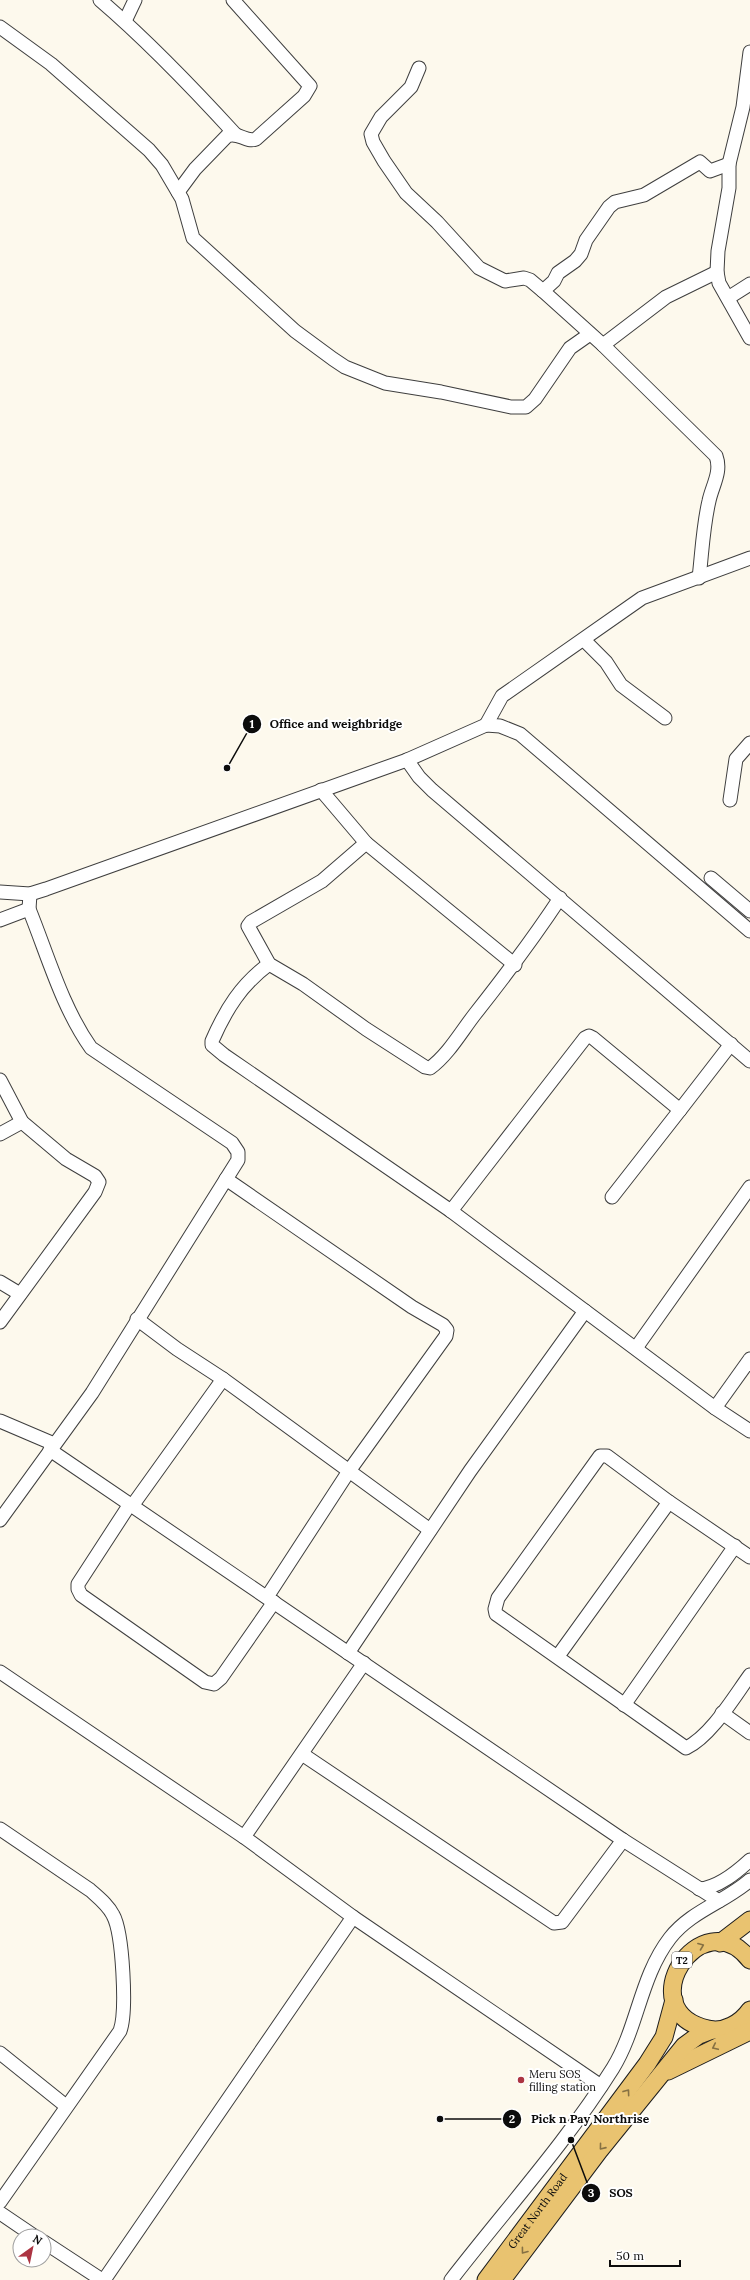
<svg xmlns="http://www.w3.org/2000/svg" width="750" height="2280" font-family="Lora,serif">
<rect width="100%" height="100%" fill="#fdf9ed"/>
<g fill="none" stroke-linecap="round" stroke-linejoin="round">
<defs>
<g id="minor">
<path d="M100,0C148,41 192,87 235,134"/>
<path d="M125,21L135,0"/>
<path d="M0,27L51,64L149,150L162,165L182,199L193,238L295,331L333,359L345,367L385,383L441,392L511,407H526L535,399L570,348L590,334"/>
<path d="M750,52L743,107L729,164V188L718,251L717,272L719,283L750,338"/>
<path d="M419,68L411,87L381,117L371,134L373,142L384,161L406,193L437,222L479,268L505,281L524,278L530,280L543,291"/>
<path d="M178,192L195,169L227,136C238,131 246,143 256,139L304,96L310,86L233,0"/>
<path d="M728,298L750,284"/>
<path d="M603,345L666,297L717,272"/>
<path d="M699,578C702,553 703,526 709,501C712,486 722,472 716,456L603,345L543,291L554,281L558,273L575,261L581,254L586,240L609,207L615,202L644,195L700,162L710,171L729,164"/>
<path d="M584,640L606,662L621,685L665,718"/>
<path d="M486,725L502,696L642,598L750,558"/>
<path d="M407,760L419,777L432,790L750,1061"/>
<path d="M321,790L366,843L515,965"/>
<path d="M730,800L736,759L750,743"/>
<path d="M366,843L322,881L251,922L248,926L269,964L303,984L366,1029L425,1067L430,1068C448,1055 461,1032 475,1014C505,976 533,939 560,898"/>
<path d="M711,878L750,911"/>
<path d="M0,892L30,894L46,889L407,760L486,725L500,726L520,734L750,931"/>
<path d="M0,920L29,909"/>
<path d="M269,964C241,985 226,1009 212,1041V1045L224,1055L451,1211L715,1408L750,1431"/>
<path d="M0,1080L22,1122L66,1159L95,1176L99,1182L95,1192L0,1322"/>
<path d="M0,1134L22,1122"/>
<path d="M226,1179L412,1307L443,1325L447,1330L446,1336L349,1471L267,1597"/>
<path d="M612,1197L680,1110"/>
<path d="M451,1211L585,1038L589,1036L593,1038L680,1110L731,1044"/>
<path d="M0,1282L20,1294"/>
<path d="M137,1319L177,1349L223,1379L430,1530"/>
<path d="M636,1348L750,1187"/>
<path d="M715,1408L750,1359"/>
<path d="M0,1421L54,1444"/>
<path d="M50,1450L623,1840L719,1901"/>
<path d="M130,1504L78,1584V1589L81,1595L205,1682L214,1684L221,1678L274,1602"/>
<path d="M132,1506L223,1379"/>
<path d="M0,1520L92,1393L238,1160V1152L232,1143L91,1048C62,1007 48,956 29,909L30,894"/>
<path d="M750,1557L669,1502L607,1456H600L498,1598L495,1609L496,1614L686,1748C711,1736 734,1697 750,1675"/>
<path d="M348,1653L470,1471L585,1311"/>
<path d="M558,1656L669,1502"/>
<path d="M0,1672L244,1837L353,1917L601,2086"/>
<path d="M624,1705L735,1546"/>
<path d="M722,1713L750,1733"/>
<path d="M302,1754L554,1923L562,1922L623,1840"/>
<path d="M0,1829L90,1890C99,1898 108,1905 113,1915C123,1933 127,2012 120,2031L0,2202"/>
<path d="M244,1837L364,1663"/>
<path d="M699,1889C718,1888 737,1872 750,1860"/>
<path d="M0,2053L66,2106"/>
<path d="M0,2213L34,2236"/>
<path d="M44,2242L102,2280"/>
<path d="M104,2280L353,1917"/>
<path d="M451,2280C505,2210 566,2143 613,2068C638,2027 640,1977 670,1938C691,1911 725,1902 750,1880"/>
</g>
<g id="major">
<path d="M720,1943L750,1920"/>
<path d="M750,1960C701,1898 628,2011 708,2029C724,2033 741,2023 750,2010"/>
<path d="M668,2071L750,2031"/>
<path id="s1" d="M486,2280L647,2064L664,2037L674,2000"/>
<path d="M502,2280L599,2151L684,2046L699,2035L712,2030"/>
</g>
</defs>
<use href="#minor" stroke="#3f3f3f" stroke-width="15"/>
<use href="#major" stroke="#1d1d1d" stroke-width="19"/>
<use href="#minor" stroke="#fff" stroke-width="13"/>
<use href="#major" stroke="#e9c370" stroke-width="17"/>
</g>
<defs><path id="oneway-chevron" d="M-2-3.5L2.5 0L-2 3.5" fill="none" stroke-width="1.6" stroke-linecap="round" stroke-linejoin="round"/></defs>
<g stroke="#867143">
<use href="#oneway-chevron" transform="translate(701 1946) rotate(-21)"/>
<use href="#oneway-chevron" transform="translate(715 2047) rotate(155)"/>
<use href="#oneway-chevron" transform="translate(627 2092) rotate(-54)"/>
<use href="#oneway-chevron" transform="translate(602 2147) rotate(129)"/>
<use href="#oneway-chevron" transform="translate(524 2251) rotate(127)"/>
</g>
<circle fill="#ac3442" stroke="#fff" stroke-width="1.5" cx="521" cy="2080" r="4"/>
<g text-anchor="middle" stroke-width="4" stroke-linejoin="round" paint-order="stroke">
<rect fill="#fff" stroke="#555" stroke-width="1" x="672" y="1952" width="20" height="16" rx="3"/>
<g font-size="10" font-weight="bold" fill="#0c0c0c">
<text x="682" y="1964">T2</text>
</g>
<g font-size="11" fill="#0c0c0c" stroke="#fff" text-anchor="start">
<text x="529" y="2078">Meru SOS<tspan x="529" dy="13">filling station</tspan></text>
</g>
<g font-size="11" fill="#0c0c0c" stroke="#fff">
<text dy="4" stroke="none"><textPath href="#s1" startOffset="86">Great North Road</textPath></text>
</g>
</g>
<path fill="none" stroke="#0c0c0c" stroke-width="1.5" d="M227 768L252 724M440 2119L512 2119M571 2140L591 2193"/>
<g fill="#0c0c0c" stroke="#fff" stroke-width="1.5">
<circle cx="227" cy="768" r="4"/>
<circle cx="440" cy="2119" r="4"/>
<circle cx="571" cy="2140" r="4"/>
<circle cx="252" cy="724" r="10"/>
<circle cx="512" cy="2119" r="10"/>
<circle cx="591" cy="2193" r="10"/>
</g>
<g font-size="12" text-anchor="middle" font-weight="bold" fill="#fff">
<text x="252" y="728">1</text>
<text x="512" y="2123">2</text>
<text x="591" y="2197">3</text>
</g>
<g font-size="12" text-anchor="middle" font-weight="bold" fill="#0c0c0c" stroke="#fff" stroke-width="4" stroke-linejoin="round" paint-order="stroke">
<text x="336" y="728">Office and weighbridge</text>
<text x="590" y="2123">Pick n Pay Northrise</text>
<text x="621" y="2197">SOS</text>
</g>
<g transform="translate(32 2248) rotate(33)"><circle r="19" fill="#ffffff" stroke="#9e9e9e"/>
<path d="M0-3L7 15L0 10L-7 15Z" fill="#ac3442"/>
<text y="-6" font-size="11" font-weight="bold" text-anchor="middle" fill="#0c0c0c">N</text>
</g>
<path d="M610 2260v6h70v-6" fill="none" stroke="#0c0c0c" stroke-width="2"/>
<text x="616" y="2260" font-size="12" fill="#0c0c0c" stroke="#ffffff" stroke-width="3" paint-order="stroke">50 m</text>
</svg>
